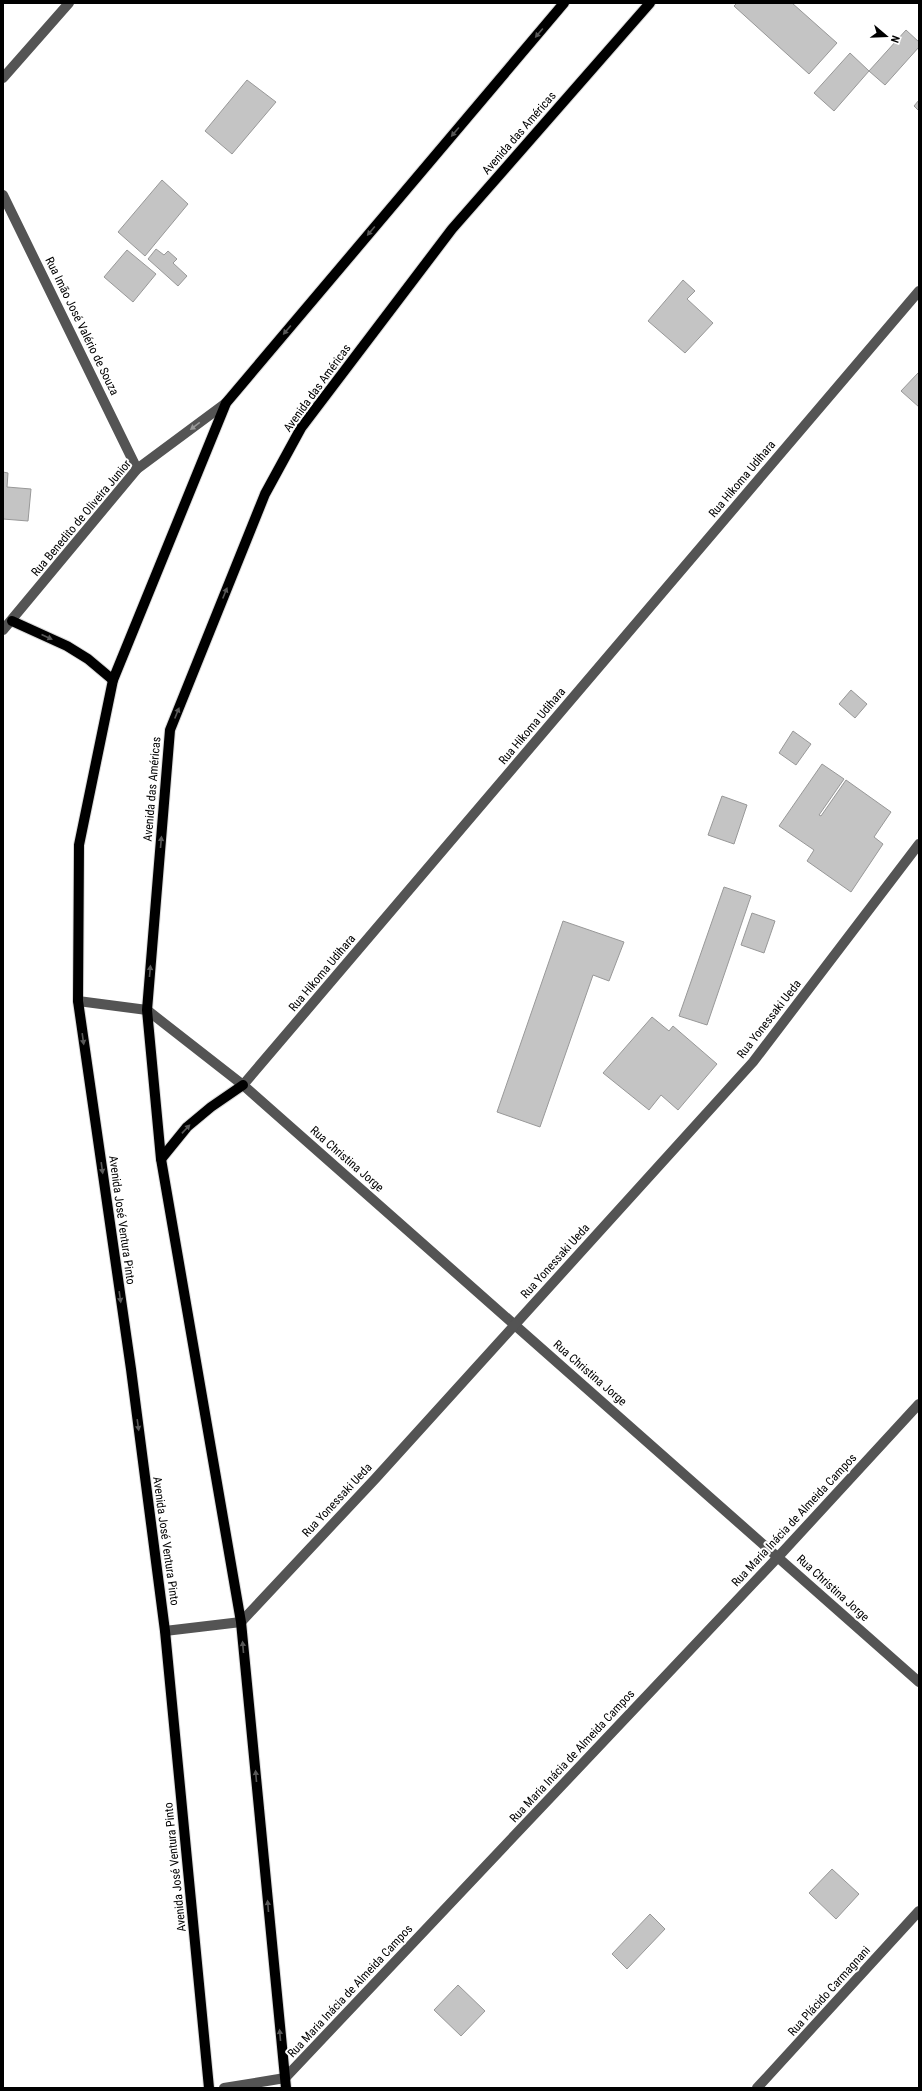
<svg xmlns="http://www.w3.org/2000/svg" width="922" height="2091" font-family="'Roboto Condensed',sans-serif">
<rect width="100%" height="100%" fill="#fff"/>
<g fill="#c4c4c4" stroke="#989898">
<path d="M737,3H792L837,43L809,74L734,6Z"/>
<path d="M906,30L919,42V47L885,85L869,71Z"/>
<path d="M850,53L869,71L834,111L814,93Z"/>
<path d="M247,80L276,102L232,154L205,131Z"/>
<path d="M919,100V111L914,106Z"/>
<path d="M162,180L188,204L145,256L118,232Z"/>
<path d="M156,249L164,255L168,251L177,259L173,263L187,276L178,286L148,259Z"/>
<path d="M127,250L156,274L133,302L104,277Z"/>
<path d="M683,280L695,291L687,299L713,323L685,353L648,321Z"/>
<path d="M918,373L919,374V407L901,391Z"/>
<path d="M3,472L8,473L7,487L31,489L28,521L3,519Z"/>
<path d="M851,690L867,704L855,718L839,704Z"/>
<path d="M793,731L811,744L796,765L779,753Z"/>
<path d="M822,764L844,779L819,815L821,816L846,780L891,812L874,837L883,844L851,892L807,861L814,850L779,826Z"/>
<path d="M722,796L747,805L734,844L708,835Z"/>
<path d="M724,887L751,896L707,1025L679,1016Z"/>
<path d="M752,913L775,921L764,953L741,945Z"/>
<path d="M563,921L624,942L609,981L593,975L540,1127L497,1112Z"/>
<path d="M652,1017L669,1031L673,1026L717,1064L678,1110L661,1095L649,1110L603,1073Z"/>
<path d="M832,1869L859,1894L836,1919L809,1893Z"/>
<path d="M650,1914L665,1929L627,1969L612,1954Z"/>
<path d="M458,1985L485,2011L461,2036L434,2010Z"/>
</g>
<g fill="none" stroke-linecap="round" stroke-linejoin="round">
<defs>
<g id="major">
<path d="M12,621L67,646L88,659L113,680"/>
<path d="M161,1159L187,1127L211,1107L243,1085"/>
<path d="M209,2088L165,1631L131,1369L78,1001L79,845L113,680L226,403L564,3"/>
<path d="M286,2088L241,1622L161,1159L147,1010L170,730L265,494L301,428L452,229L650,3"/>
</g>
</defs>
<use href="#major" stroke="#dbdbdb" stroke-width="12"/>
<g stroke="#545454" stroke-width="10">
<path d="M3,78L69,3"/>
<path d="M3,195L137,469"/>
<path d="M3,630L137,469L226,403"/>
<path d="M78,1001L147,1010L243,1085L919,291"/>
<path d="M243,1085L919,1682"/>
<path d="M165,1631L241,1622L375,1479L753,1062L919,844"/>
<path d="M224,2088L285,2078L778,1557L919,1404"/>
<path d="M757,2088L919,1911"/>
</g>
<use href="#major" stroke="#000" stroke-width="10"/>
</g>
<defs><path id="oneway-solid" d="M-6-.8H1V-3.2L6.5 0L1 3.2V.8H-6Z"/></defs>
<g fill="#595959">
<use href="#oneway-solid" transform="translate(539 33) rotate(130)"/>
<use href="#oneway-solid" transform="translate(455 132) rotate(130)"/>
<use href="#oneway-solid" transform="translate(371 231) rotate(130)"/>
<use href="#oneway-solid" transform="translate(287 330) rotate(130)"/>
<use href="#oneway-solid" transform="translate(225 593) rotate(-68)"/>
<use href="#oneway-solid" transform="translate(47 637) rotate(24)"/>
<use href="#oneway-solid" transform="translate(177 713) rotate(-68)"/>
<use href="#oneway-solid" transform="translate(161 842) rotate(-85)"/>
<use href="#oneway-solid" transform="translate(150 971) rotate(-85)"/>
<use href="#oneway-solid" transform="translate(83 1039) rotate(82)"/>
<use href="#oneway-solid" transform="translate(186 1129) rotate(-47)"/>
<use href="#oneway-solid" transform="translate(102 1168) rotate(82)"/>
<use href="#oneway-solid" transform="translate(120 1297) rotate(82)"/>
<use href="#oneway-solid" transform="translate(138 1425) rotate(82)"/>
<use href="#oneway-solid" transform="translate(243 1647) rotate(-95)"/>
<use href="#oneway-solid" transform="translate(256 1776) rotate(-95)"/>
<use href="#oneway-solid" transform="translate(268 1906) rotate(-95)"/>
<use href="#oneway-solid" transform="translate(280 2035) rotate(-95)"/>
</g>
<use fill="#989898" href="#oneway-solid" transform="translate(195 426) rotate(143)"/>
<g text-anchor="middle" stroke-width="4" stroke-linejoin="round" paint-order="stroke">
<g font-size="12" fill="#000" stroke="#fff">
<text transform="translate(519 133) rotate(-49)" y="4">Avenida das Américas</text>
<text transform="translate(82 326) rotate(64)" y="4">Rua Imão José Valério de Souza</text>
<text transform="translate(317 388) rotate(-54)" y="4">Avenida das Américas</text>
<text transform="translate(742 479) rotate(-50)" y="4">Rua Hikoma Udihara</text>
<text transform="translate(81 518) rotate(-50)" y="4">Rua Benedito de Oliveira Junior</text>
<text transform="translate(532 726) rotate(-50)" y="4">Rua Hikoma Udihara</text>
<text transform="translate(152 789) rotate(-85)" y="4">Avenida das Américas</text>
<text transform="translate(322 973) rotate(-50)" y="4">Rua Hikoma Udihara</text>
<text transform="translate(769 1019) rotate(-52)" y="4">Rua Yonessaki Ueda</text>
<text transform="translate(347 1159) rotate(41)" y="4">Rua Christina Jorge</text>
<text transform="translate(122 1220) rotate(82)" y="4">Avenida José Ventura Pinto</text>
<text transform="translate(555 1261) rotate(-48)" y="4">Rua Yonessaki Ueda</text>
<text transform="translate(590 1373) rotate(41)" y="4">Rua Christina Jorge</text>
<text transform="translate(337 1500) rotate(-47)" y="4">Rua Yonessaki Ueda</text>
<text transform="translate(794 1520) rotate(-47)" y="4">Rua Maria Inácia de Almeida Campos</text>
<text transform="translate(166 1541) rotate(82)" y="4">Avenida José Ventura Pinto</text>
<text transform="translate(833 1588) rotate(42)" y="4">Rua Christina Jorge</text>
<text transform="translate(572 1756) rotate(-47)" y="4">Rua Maria Inácia de Almeida Campos</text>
<text transform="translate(175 1867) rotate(-96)" y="4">Avenida José Ventura Pinto</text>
<text transform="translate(350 1991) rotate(-47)" y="4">Rua Maria Inácia de Almeida Campos</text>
<text transform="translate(829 1991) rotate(-48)" y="4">Rua Plácido Carmagnani</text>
</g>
</g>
<rect width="922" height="2091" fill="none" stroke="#000000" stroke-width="8"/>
<g transform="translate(886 36) rotate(109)" stroke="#ffffff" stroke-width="3" paint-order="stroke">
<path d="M0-3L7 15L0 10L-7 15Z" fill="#000000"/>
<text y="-6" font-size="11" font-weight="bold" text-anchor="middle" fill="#000000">N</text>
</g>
</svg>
